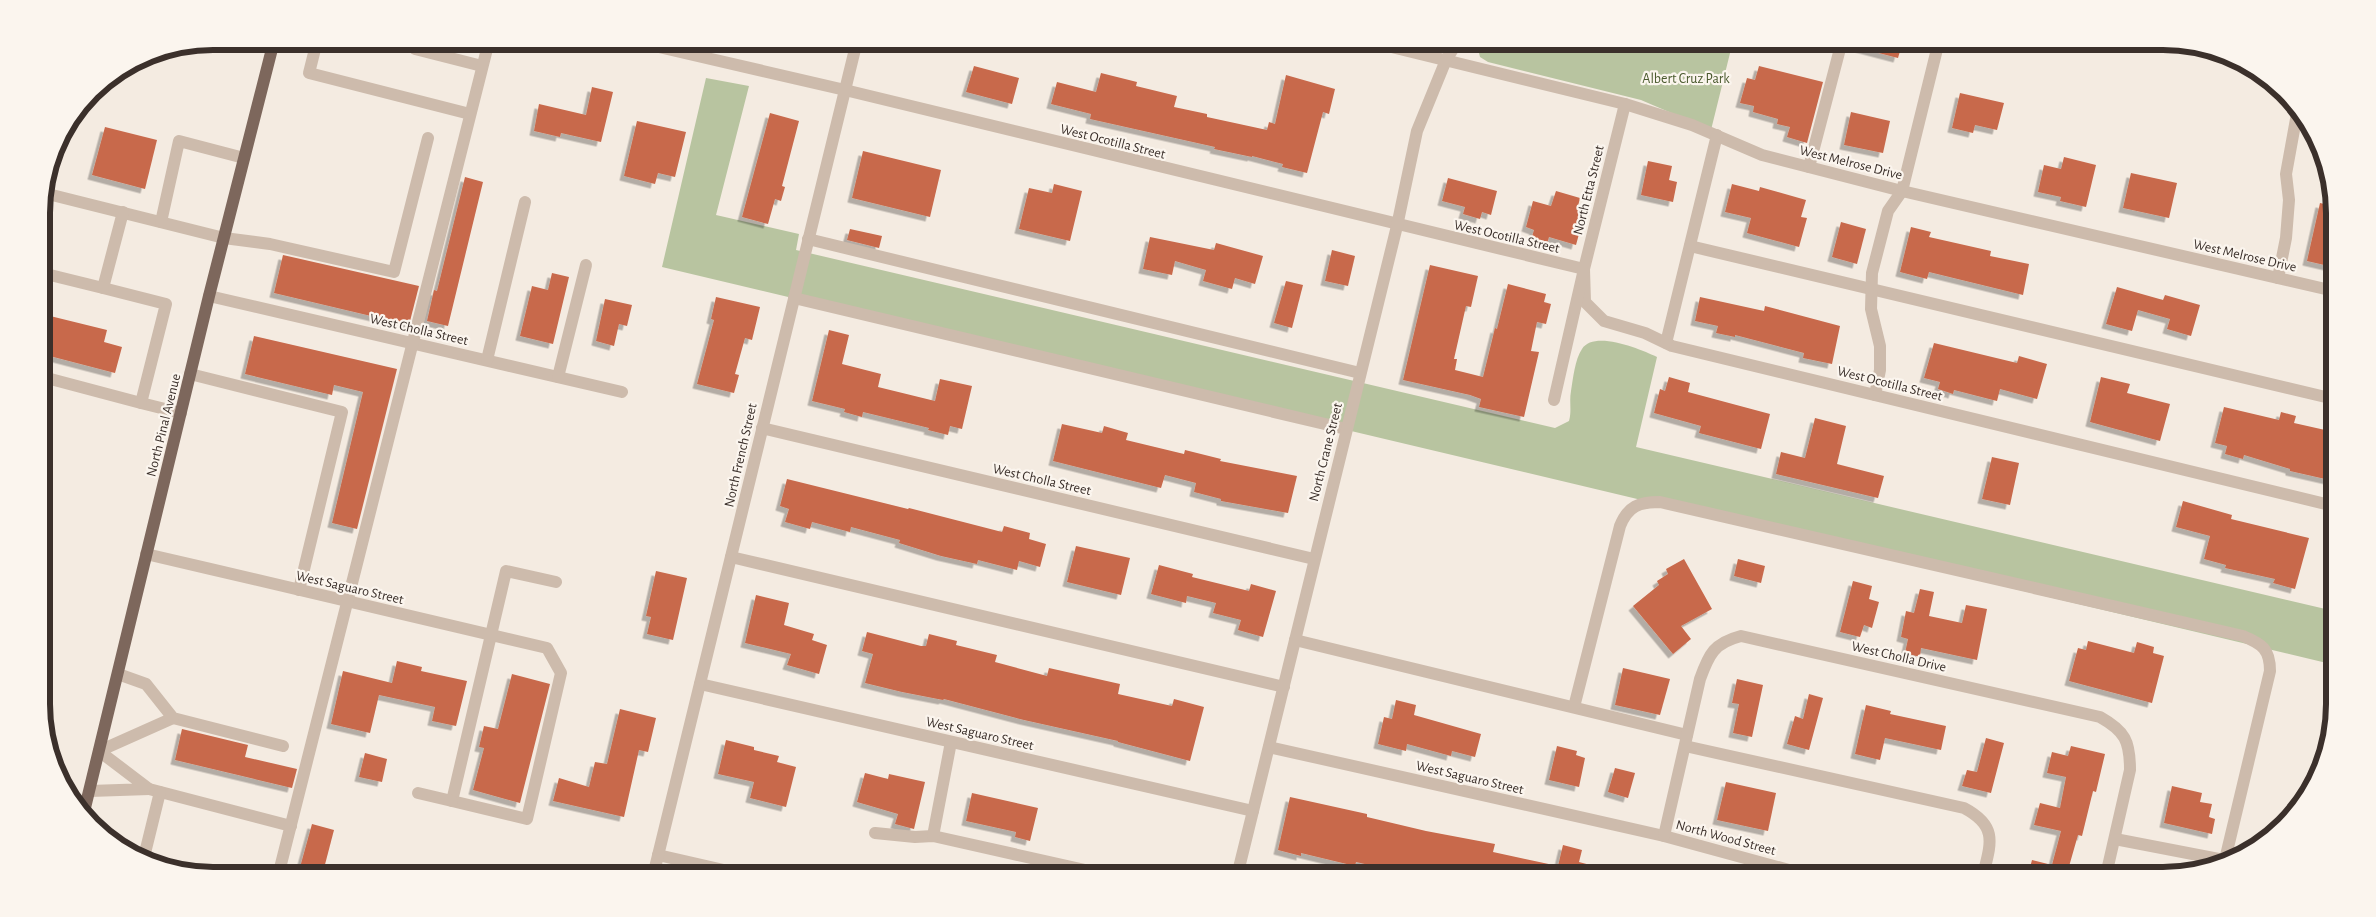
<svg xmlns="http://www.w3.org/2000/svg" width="2376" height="917" font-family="'Alegreya Sans',sans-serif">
<defs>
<filter id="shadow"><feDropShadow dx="-4.5" dy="4.5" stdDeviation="0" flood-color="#0004"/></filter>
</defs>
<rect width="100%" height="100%" fill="#f4ebe1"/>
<g fill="#b8c4a0">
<path d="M1476,41H1733L1711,130L1641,100L1488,62L1480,57Z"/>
<path d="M706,78L749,86L716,215L799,234L796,250L1555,428L1569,421C1572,410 1569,402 1571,391C1573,379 1575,359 1582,349C1594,330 1640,349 1657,357L1636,447L2334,611L2335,665L662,267Z"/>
</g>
<g fill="#c8694b" filter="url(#shadow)">
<path d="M1853,41H1903L1898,58L1852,46Z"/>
<path d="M974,66L1019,78L1012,104L966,92Z"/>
<path d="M1759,66L1823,82L1807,143L1787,137L1790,127L1777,124L1778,119L1753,112L1754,106L1740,103L1747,78L1755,80Z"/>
<path d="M1101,73L1137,82L1136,86L1177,96L1174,107L1207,114V117L1267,130L1269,122L1275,124L1286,75L1335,89L1329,114L1323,112L1307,173L1282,167L1283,164L1252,156V157L1214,149L1215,147L1090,119L1091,114L1051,104L1057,82L1096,92Z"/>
<path d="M592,87L613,92L601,142L561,133L560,137L534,131L539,104L586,115Z"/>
<path d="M1960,93L2004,103L1997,130L1975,125L1973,133L1952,128Z"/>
<path d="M1851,112L1890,121L1883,153L1844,145Z"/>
<path d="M770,113L799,121L782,186L785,187L781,201L775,199L768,224L742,217Z"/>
<path d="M637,121L686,132L675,177L658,173L655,184L624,176Z"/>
<path d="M105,127L157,140L145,189L92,175Z"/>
<path d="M863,151L941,170L930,217L852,198Z"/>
<path d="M2064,157L2096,165L2086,207L2060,201L2061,197L2038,192L2044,165L2061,169Z"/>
<path d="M1648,161L1672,166L1669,180L1677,182L1673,202L1641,195Z"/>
<path d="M2131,173L2177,183L2169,218L2123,208Z"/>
<path d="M465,177L483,182L448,326L427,321L434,290L437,291Z"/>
<path d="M1448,178L1497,191L1491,215L1482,212L1480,219L1463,214L1465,207L1442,201Z"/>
<path d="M1054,184L1082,191L1070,241L1019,229L1029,188L1052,193Z"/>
<path d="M1732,184L1759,191L1760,187L1806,200L1801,217L1807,218L1799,247L1747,233L1751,218L1725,212Z"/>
<path d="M1556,191L1580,198L1577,210L1585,212L1576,245L1549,237L1547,244L1531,240L1534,230L1526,227L1533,201L1551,206Z"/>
<path d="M2320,203L2333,206V267L2307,261Z"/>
<path d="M1841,222L1866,229L1857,264L1832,257Z"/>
<path d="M1911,227L1931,232L1929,237L1991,251L1990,256L2029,264L2023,295L1929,272L1927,279L1900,272Z"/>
<path d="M850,229L882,236L879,248L847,240Z"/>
<path d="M1150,237L1214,250L1216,243L1263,256L1255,284L1235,278L1232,289L1203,281L1206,270L1175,261L1172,275L1143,269Z"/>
<path d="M1332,250L1355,256L1348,286L1325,281Z"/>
<path d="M283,255L419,286L409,325L274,293Z"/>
<path d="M1430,265L1478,276L1471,307L1466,306L1454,359H1457L1455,370L1483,377L1495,328L1497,329L1508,284L1546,294L1544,302L1551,304L1546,324L1537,322L1531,351L1539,352L1524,417L1479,407L1481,399L1470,395L1403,380Z"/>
<path d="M552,273L569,277L553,344L520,336L532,286L548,290Z"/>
<path d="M1286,281L1303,285L1292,328L1274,323Z"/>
<path d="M2117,287L2163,300L2165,295L2200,305L2191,336L2167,329L2170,319L2138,310L2132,331L2106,324Z"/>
<path d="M716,297L760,307L752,340L745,338L735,374L739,375L734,393L697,384L714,320L711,319Z"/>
<path d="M1700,297L1764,311L1765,306L1840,326L1832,364L1803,358L1804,353L1735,335V337L1716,333L1718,326L1695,321Z"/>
<path d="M605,299L632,305L627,326L619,324L614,346L596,341Z"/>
<path d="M42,314L107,330L104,342L122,347L115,373L42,354Z"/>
<path d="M829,330L849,335L842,364L881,374L878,387L935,401L940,379L972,386L962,429L950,426L948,435L928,430L929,428L863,412L862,417L844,412L845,409L812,401Z"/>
<path d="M254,336L397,369L357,529L332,523L363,392L334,385L332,395L245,374Z"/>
<path d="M1934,343L2017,363L2019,356L2047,364L2037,399L2000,389L1997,401L1954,390L1953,394L1938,389L1940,382L1924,378Z"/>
<path d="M1669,377L1690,383L1688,392L1770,414L1761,449L1699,433L1701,426L1654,413L1660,389L1665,391Z"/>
<path d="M2101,377L2130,384L2127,393L2170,404L2160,441L2090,422Z"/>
<path d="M2224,407L2279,420L2281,412L2296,416L2294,423L2334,432V481L2290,471V469L2244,455L2243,459L2225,454L2227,446L2215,443Z"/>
<path d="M1815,418L1846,426L1837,464L1884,476L1878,498L1776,474L1781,452L1805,458Z"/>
<path d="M1062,424L1102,433L1104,426L1128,433L1126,440L1184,454L1185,450L1221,459L1220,461L1297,476L1288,513L1221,501V499L1194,492L1196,483L1165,475L1161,488L1053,461Z"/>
<path d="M1992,457L2019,463L2010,505L1982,499Z"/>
<path d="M787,479L908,509L909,508L1002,532L1004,526L1030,533L1029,539L1046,544L1040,567L1019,561L1017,570L978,560L977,564L941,556L899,543L900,540L851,527L850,532L812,522L810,529L785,522L789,509L780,506Z"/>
<path d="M2183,501L2232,515L2231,519L2309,538L2295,589L2273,583L2275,579L2225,568L2226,565L2204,559L2210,536L2176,527Z"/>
<path d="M1076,546L1130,558L1121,595L1067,582Z"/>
<path d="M1684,559L1712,609L1681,626L1691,639L1673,654L1633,606L1659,585L1657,581L1668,574L1666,569Z"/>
<path d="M1738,559L1765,566L1761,583L1734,576Z"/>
<path d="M1159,565L1193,574L1192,577L1249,591L1251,584L1276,591L1263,637L1238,630L1241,620L1213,613L1216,603L1187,596L1186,603L1151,594Z"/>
<path d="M656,571L687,578L673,640L647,634L651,617L646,616Z"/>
<path d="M1853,581L1872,586L1869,599L1879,602L1872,628L1864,625L1860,637L1840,632Z"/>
<path d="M1920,589L1934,592L1929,616L1962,623L1966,605L1987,609L1977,660L1921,648L1920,657L1905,653L1908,639L1901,637L1906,611L1914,613Z"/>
<path d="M756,595L789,603L784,625L814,634L812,640L827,645L819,674L787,665L791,654L745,643Z"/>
<path d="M867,632L921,646H926L929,634L957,641L956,645L997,655L995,662L1047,676L1049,668L1120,684L1118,694L1172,706L1174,699L1204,707L1190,761L1118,742V741L1024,720L944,699L943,700L902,692L865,683L873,654L862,651Z"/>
<path d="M2088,641L2134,653L2137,642L2154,647L2153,653L2164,656L2152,703L2069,681L2078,648L2086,650Z"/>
<path d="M397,661L422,667L421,671L467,681L456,726L432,721L435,707L379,695L370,733L331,724L343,671L392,683Z"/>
<path d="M1623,668L1670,679L1660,715L1615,705Z"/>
<path d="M512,674L550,684L520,803L473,790L484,748L479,747L484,726L498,729Z"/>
<path d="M1737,679L1763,685L1752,737L1733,733L1739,704L1732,703Z"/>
<path d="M1809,694L1823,698L1809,750L1787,744L1795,716L1803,719Z"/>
<path d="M1396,700L1416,705L1414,715L1481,734L1475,757L1452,751L1451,756L1407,744L1406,751L1378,744L1384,717L1392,719Z"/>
<path d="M1866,705L1891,711L1890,714L1946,726L1941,750L1885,738L1880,760L1855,754Z"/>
<path d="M620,709L656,718L648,752L639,750L624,817L553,801L559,778L589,787L595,762L607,764Z"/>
<path d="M182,729L248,745L245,757L297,769L292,788L175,760Z"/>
<path d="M1986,738L2004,743L1991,793L1962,786L1967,770L1977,772Z"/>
<path d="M726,740L754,747V750L779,756L777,762L796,767L786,807L750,798L754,782L718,774Z"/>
<path d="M1557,746L1577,751L1576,755L1585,758L1579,787L1549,780Z"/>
<path d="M2071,746L2105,754L2096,792L2093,791L2082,836L2078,835L2068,870L2072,871V875H2028L2032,860L2052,865L2061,831L2034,825L2040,803L2060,808L2066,777L2047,773L2052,752L2068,756Z"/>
<path d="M365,753L387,759L382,782L359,777Z"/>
<path d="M1615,768L1635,773L1628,798L1608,792Z"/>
<path d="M865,773L888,779L889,774L925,782L914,829L895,824L898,814L857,802Z"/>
<path d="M1726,782L1776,793L1768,831L1717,820Z"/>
<path d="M2172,786L2202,793L2200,802L2212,804L2209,817L2215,819L2212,834L2164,823Z"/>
<path d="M972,793L1038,808L1030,841L1015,837L1016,832L966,821Z"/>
<path d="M1290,797L1367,814V817L1426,831L1495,844L1493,852L1558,866L1563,845L1582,850L1579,862L1609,870V876H1417L1356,862L1355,866L1301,853V856L1278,850Z"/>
<path d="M312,824L334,830L322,876L299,871Z"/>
</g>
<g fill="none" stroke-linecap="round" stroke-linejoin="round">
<g stroke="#cdbbac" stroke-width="12">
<path d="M317,41L309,73L470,114"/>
<path d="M417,41L415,49L482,66"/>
<path d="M633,41L845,90L1584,269L1585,302L1604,321L1645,333L1672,346L2334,506"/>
<path d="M1367,41L1625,104L1692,125L1762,155L1902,191L2334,291"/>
<path d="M1809,167L1842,41"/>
<path d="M44,193L224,238L270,244L394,272L428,138"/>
<path d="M123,212L103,288L166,304L141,403L181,413"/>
<path d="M161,222L179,141L244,158"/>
<path d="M808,239L1360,373"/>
<path d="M1690,246L2334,399"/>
<path d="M42,273L103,288"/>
<path d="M2278,278L2286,238L2289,200L2286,174L2298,108"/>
<path d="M209,296L622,392"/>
<path d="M794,298L1346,429"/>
<path d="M1666,343L1717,135"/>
<path d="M487,360L525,202"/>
<path d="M190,374L342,412L299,590"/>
<path d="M43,377L141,403"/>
<path d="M558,377L586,265"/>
<path d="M1875,395L1880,370V346L1871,309L1872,273L1888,211L1902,191L1939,41"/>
<path d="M1554,400L1584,269L1625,104"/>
<path d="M762,428L1314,559"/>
<path d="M146,554C280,585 414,617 547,648L561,673L527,819L452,801L506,571L556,582"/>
<path d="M731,557L1284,687"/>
<path d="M1295,640L1687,735"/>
<path d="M118,674L146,684L173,718L283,746"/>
<path d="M700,684L1253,811"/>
<path d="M1574,707L1620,526C1628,506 1639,502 1660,502L2243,636C2262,644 2270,649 2270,671L2224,864"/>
<path d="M1685,746L1964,808C1998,826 1991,843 1983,875"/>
<path d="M1269,747L1664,836L1807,875"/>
<path d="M149,789L291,826"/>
<path d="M90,791L149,789L99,751L173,718"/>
<path d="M418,793L452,801"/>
<path d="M875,833L915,837L933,836L1112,876"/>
<path d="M933,836L951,742"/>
<path d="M1664,836L1700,679C1709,654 1714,643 1741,636L2100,717C2125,731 2130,741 2130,770L2106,875"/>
<path d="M2115,839L2229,861"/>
<path d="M658,855L750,876"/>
<path d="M146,859L145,853L160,792"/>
<path d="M278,876L489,41"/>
<path d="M653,876L857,41"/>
<path d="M1237,876L1397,226L1417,131L1446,60L1458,41"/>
</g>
<path stroke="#7d675c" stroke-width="12" d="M83,816L209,296L274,41"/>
</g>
<g text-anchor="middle" stroke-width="4.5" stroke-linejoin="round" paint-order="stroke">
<g font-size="14" fill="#4a5a2e" stroke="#fbf5ee">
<text x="1686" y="83">Albert Cruz Park</text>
</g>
<g font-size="14" fill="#3b302b" stroke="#fbf5ee">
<text transform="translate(1113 141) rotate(14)" y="5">West Ocotilla Street</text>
<text transform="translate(1851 162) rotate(14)" y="5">West Melrose Drive</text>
<text transform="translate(1588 190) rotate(-76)" y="5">North Etta Street</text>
<text transform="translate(1507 236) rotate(13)" y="5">West Ocotilla Street</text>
<text transform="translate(2245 255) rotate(13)" y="5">West Melrose Drive</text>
<text transform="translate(419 329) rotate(13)" y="5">West Cholla Street</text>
<text transform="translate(1890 383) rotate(14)" y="5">West Ocotilla Street</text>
<text transform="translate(163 425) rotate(-76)" y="5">North Pinal Avenue</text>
<text transform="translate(1325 452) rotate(-76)" y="5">North Crane Street</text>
<text transform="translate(740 455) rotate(-77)" y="5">North French Street</text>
<text transform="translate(1042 479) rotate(13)" y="5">West Cholla Street</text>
<text transform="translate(350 587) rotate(13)" y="5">West Saguaro Street</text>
<text transform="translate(1899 656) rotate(13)" y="5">West Cholla Drive</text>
<text transform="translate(980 733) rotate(13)" y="5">West Saguaro Street</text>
<text transform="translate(1470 777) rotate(13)" y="5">West Saguaro Street</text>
<text transform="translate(1726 837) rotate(15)" y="5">North Wood Street</text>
</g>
</g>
<path d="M0 0H2376V917H0ZM213 50H2163A163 163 0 0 1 2326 213V704A163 163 0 0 1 2163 867H213A163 163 0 0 1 50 704V213A163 163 0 0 1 213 50Z" fill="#fbf5ee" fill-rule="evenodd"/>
<path fill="none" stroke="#3b302b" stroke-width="6" d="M213 50H2163A163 163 0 0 1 2326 213V704A163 163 0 0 1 2163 867H213A163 163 0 0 1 50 704V213A163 163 0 0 1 213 50Z"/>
</svg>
